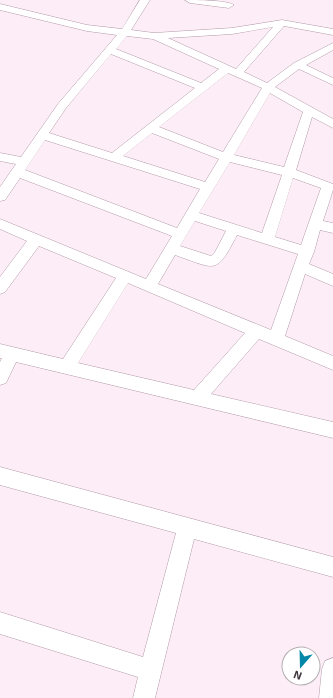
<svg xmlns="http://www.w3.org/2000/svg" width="333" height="698" font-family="'Exo 2',sans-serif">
<rect width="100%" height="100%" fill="#fdedf6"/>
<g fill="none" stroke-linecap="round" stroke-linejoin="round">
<defs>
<g id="street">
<path d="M140,0H150L131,30L154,33L232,28L282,20L333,29V35L284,26L244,72L267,83L294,63L333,43V50L306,65L333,78V85L299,69L275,87L333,119V128L312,117L296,170L333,184V190L323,221L333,223V233L320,230L314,252L309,264L333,274V286L305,274L285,336L333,356V370L259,339L211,394L333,422V438L16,362L6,383L0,385V362L2,358H0V344L63,359L116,278L39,246L5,292L0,294V277L27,241L0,229V219L146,279L172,236L20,178L5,200L0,201V187L16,164L0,161V153L21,157L58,104L117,35L87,31L0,10V4L87,25L122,29ZM273,27L236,69L168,38L232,34ZM127,36L153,39L219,69L201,83L116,49ZM111,54L195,88L112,153L49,133L66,108ZM228,73L262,88L223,152L159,127ZM270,93L303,112L284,167L234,155ZM152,133L219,159L205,182L123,156ZM45,140L200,189L177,228L25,170ZM230,162L282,175L262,233L199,213ZM293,178L321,188L301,245L275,237ZM195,221L226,231L215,252L211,256L180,246ZM237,235L298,254L271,330L158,284L175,255C216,269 216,276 237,235ZM128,283L245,333L194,390L78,363Z"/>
<path d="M185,0C196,0 226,0 234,5L229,8L190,3Z"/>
<path d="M0,467L333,557V577L194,539L155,698H133L138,677L0,634V612L143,657L176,533L0,485Z"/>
<path d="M333,658V698H319L322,669L325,661Z"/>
</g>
</defs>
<use href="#street" stroke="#b29aa8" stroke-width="1"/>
<use href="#street" fill="#fff" fill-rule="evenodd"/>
</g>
<g transform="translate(301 666) rotate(200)"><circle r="19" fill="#ffffff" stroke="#b3afb1"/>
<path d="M0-3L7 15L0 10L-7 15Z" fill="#0387a9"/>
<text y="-6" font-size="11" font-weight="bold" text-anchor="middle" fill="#41373d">N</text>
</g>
</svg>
